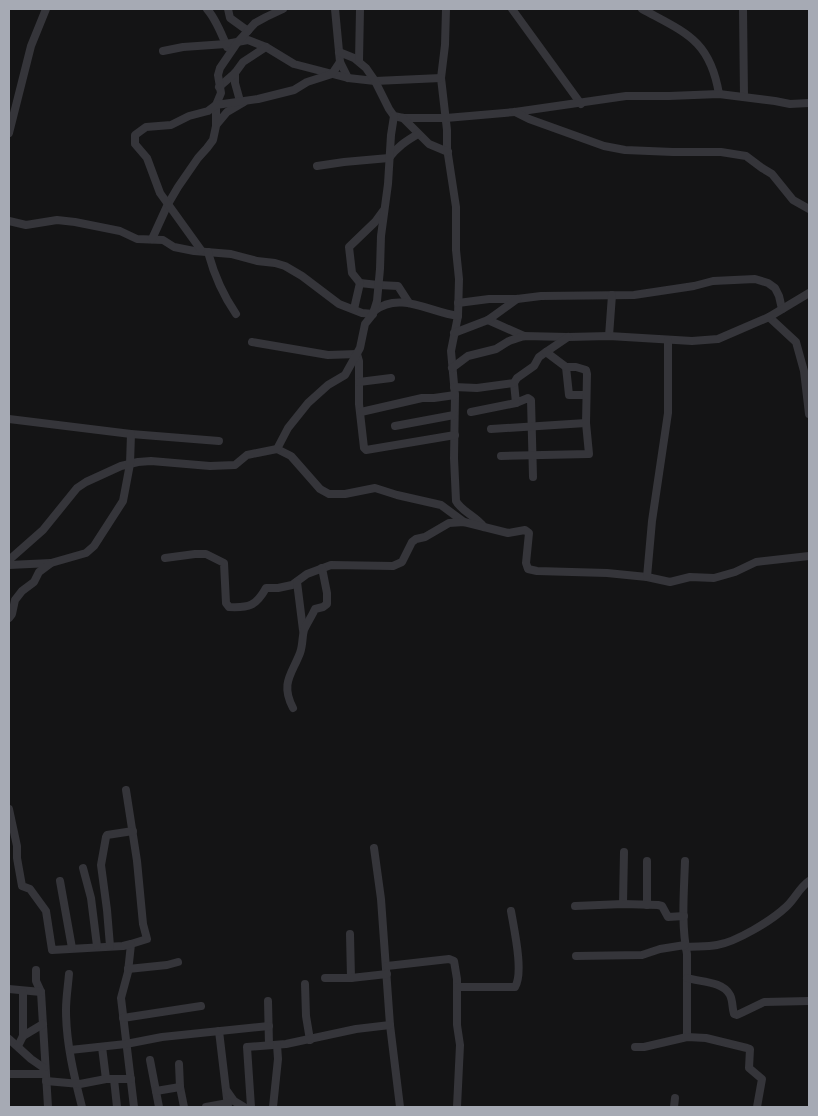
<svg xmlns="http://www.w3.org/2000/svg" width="818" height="1116" font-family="Cabin,sans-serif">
<rect width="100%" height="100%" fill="#141415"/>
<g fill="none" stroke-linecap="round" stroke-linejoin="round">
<g stroke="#35353a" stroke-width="8">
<path d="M207,9C214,17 223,37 227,47"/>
<path d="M228,9L230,18L248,31"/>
<path d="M335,9L340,62L348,78"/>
<path d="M446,9L445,45L441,78L447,130V148L456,207V250L459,279L458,316L451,351L455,395L454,458L456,501C461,511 476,516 484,527"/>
<path d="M512,9L581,104"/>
<path d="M642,9C686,33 710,40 719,94"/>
<path d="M743,9L744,97"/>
<path d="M163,51L183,47L226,44L248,40L266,47L294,64L348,78L375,81L441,78"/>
<path d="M339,52L354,58L366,68L375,81L389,109L394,116L403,118H446L515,112L626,96H669L719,94L775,101L790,104L809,103"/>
<path d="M359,61L360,9"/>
<path d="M235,73V83L240,101"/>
<path d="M219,87L235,73L243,62L266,47"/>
<path d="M515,112L529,119L604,146L625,150L673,152H721L746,156L762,168L772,174L793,200L809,209"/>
<path d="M403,118L429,144L448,152"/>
<path d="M217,124L227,112L244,102"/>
<path d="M9,133L31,46L46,9"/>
<path d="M317,166L344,162L389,158C397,147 406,141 418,134"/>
<path d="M9,221L26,225L57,220L75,222L120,231L137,239L163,240L174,247L194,251L231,254L257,261L275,263L285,266L302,276L339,304L362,313L373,314"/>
<path d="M152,239L168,204L178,187L198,158L207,148L213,140L216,126V105L221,93L218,75L220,68L237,43L255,23L266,17L283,9"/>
<path d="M201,250L160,193L147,158L135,144V135L146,127L171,125L189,116L208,111L216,105L258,99L294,90L307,82L332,74L340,62"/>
<path d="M208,252C214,275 223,295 236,314"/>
<path d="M378,285L360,283L352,273L349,247L375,222L383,211"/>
<path d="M378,285L398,286L409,303"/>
<path d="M458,303L489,299H517L541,296L634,295L694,286L713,281L755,279L768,283L775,288L779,296L782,309"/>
<path d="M354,309L360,283"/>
<path d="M374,311C400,291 429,312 458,316"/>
<path d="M769,317L796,342L804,371L809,414"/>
<path d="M488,320L524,336"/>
<path d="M454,333L488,320L517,299"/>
<path d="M609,336L612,295"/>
<path d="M252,342L328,355L357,354L359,361V404L364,448L366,450L455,435"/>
<path d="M566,367L569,395H586"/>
<path d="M452,368L468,356L496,349L509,341L524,336L568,337L609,336L692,341L718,339L769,317L809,293"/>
<path d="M359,382L391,378"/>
<path d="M514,383L516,403L528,398L531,400L533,477"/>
<path d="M454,387L477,388L514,383L517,378L534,366L539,357L546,352L568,337"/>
<path d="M361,412L422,398H434L455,395"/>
<path d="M471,412L516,403"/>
<path d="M9,419L131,434L219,441"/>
<path d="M395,426L454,415"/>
<path d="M491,429L586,423"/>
<path d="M277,449L291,456L320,489L329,494H345L375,488L397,495L441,505L464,522"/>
<path d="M501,456L589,454L586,423L587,374L586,370L576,367H566L546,352"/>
<path d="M165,558L195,554H206L224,563L226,603L229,607C249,608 256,606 266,588H278L292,585L307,574L331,565L393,566L402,562L412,542L416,539L425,537L449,523L464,522L508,533L525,530L529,533L526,563L528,569L537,571L607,573L647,577L670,582L690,577L714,578L735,572L756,562L809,556"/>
<path d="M9,560L43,530L77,488L86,482L121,466L138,462L151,461L210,466L235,465L247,455L277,449L288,428L308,403L328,385L345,375L360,348L365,324L373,314L377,301L380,269L381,236L388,184L391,135L394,116"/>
<path d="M9,565L51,563"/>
<path d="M647,577L652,521L668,413V340"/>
<path d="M297,582L303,630"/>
<path d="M9,618L12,614L15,600L22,591L34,582L39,572L51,563L86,553L94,546L123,501L130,464L131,434"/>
<path d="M293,708C280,683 292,674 300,653C303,645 302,637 304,630C307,623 312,616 315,609L323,607L327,604V593L322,568"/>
<path d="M126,790L137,861L143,924L147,939L131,944L128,972L121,998L134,1107"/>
<path d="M9,809L17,846V858L22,886L30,889L46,911L52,950L123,946L131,944"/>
<path d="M374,848L381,899L390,1025L400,1107"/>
<path d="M647,861V905"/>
<path d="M685,861C684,892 681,924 687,954V1037"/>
<path d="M83,868L91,898L97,946"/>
<path d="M60,881L72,948"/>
<path d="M623,904L624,852"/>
<path d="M575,906L623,904L658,905L662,906L668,917L684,916"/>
<path d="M350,934L351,978"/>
<path d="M110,946L107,910L101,865L106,837L107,835L133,831"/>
<path d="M685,947C696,946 707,947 717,945C736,942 771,921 786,907C795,899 799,888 809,881"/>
<path d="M576,956L642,955L660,949L685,945"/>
<path d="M387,966L449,959L454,961L457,979V1025L460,1045L457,1107"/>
<path d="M128,969L167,965L178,962"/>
<path d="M36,970V981L41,992L48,1107"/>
<path d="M69,974C68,986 66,998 66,1010C66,1043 74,1076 82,1107"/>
<path d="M325,978H351L387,974"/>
<path d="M687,978C700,982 723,981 730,995C733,1001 732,1008 734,1014L737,1015L764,1002L809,1001"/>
<path d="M305,984L306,1016L310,1040"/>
<path d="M457,987H515C524,973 514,929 511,911"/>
<path d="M9,989L41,992"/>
<path d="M268,1001L269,1045"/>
<path d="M123,1018L201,1006"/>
<path d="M219,1031L228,1107"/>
<path d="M23,1036L43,1024"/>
<path d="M9,1039L31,1059L44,1068"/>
<path d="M18,1046L23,1036V992"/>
<path d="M102,1047L106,1079"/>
<path d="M635,1047H644L687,1037L706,1038L747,1048L750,1049L749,1068L762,1079L757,1107"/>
<path d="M70,1050L126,1044L162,1037L269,1026"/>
<path d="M150,1060L159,1107"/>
<path d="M179,1064L180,1087L184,1107"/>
<path d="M9,1074H45"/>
<path d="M114,1079L117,1107"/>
<path d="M46,1081L80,1084L106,1079H131"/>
<path d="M156,1091L180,1087"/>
<path d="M227,1091L234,1101L244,1107"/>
<path d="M206,1107L228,1103"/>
<path d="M251,1107L247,1047L286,1044L356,1029L390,1025"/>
<path d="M273,1107L278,1059L277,1045"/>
<path d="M674,1107L675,1098"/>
</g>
</g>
<rect width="818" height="1116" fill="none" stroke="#a6aab4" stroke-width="20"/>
</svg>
